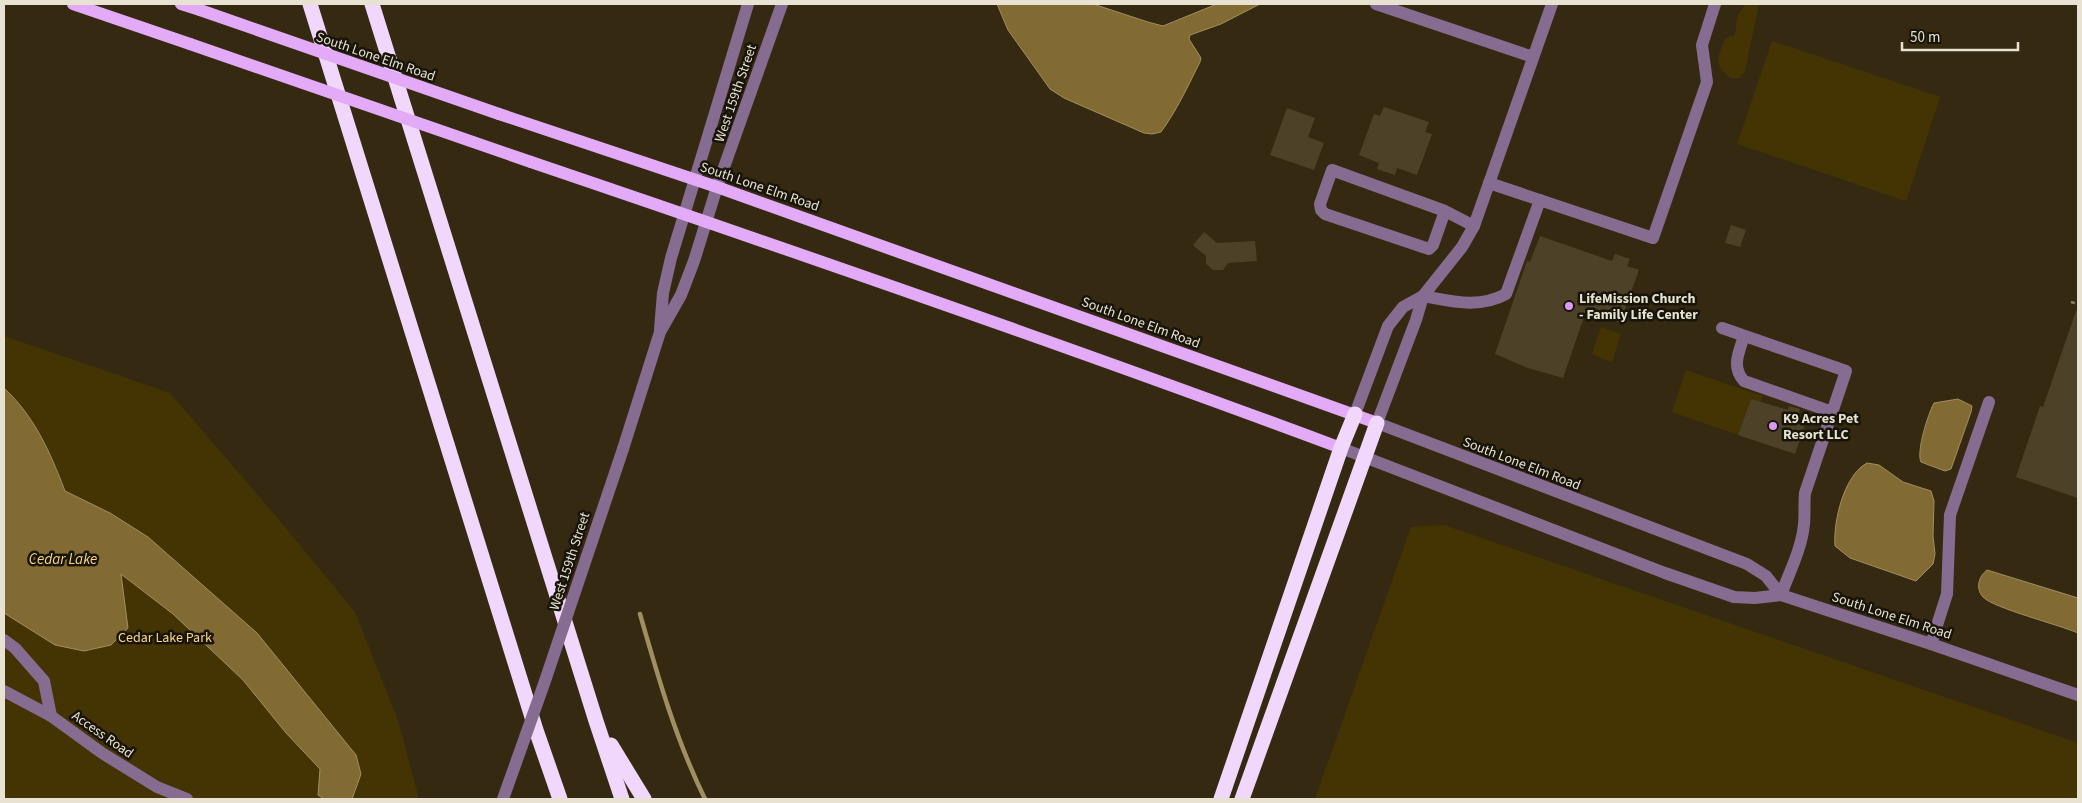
<svg xmlns="http://www.w3.org/2000/svg" width="2082" height="803" font-family="'Source Sans 3',sans-serif">
<rect width="100%" height="100%" fill="#352a11"/>
<g fill="#443404">
<path d="M1745,4H1759L1745,71L1739,78L1733,79C1712,67 1717,55 1727,37L1734,36C1737,30 1735,25 1737,19C1738,12 1743,10 1745,4Z"/>
<path d="M1772,41L1940,97L1906,201L1737,144Z"/>
<path d="M1601,327L1621,334L1612,362L1592,354Z"/>
<path d="M4,336L170,393L280,521L355,612L398,720L419,799H4Z"/>
<path d="M1686,370L1763,396L1761,402L1751,399L1738,435L1672,412Z"/>
<path d="M1444,525L2078,743V799H1315L1411,527Z"/>
</g>
<g fill="#826b32" stroke="#a18f62">
<path d="M997,4H1093L1148,22L1163,26L1217,4H1260L1221,24L1190,35L1189,39L1201,58L1200,62C1188,86 1177,110 1161,132L1152,134L1144,133L1064,98L1050,89L1008,30Z"/>
<path d="M4,388C35,417 50,452 65,491L110,513L148,537L257,633L356,755L361,774L352,799H324L318,795L320,769L286,733L243,680L173,614L121,574L128,628L111,645L84,651L55,645L4,613Z"/>
<path d="M1958,399L1972,406L1971,412L1951,469L1945,471L1921,462C1916,452 1928,414 1934,403Z"/>
<path d="M1867,463L1879,465L1903,482L1931,491L1934,501L1933,536L1935,554L1933,564L1916,581L1850,558L1835,546C1833,522 1844,475 1867,463Z"/>
<path d="M1987,570L2078,598V633C2060,625 1993,608 1983,597C1975,588 1979,576 1987,570Z"/>
</g>
<g fill="none" stroke-linecap="round" stroke-linejoin="round">
<path stroke="#a18f62" stroke-width="4.5" d="M640,614C658,677 676,740 705,799"/>
</g>
<g fill="#4d4228">
<path d="M1384,107L1429,122L1425,132L1432,134L1417,175L1397,168L1395,175L1377,169L1379,163L1359,155L1374,114L1380,116Z"/>
<path d="M1287,108L1315,118L1308,137L1324,143L1314,170L1270,155Z"/>
<path d="M1731,225L1746,230L1740,247L1725,243Z"/>
<path d="M1204,232L1217,243L1255,241L1257,261L1228,263L1223,270H1213L1206,264V256L1193,245Z"/>
<path d="M1540,236L1612,261L1615,254L1630,259L1627,266L1639,270L1620,323L1586,311L1563,378L1528,368L1495,354L1527,261L1530,262Z"/>
<path d="M2076,311H2078V498L2016,477L2040,406L2043,407Z"/>
<path d="M1751,399L1788,410L1789,406L1800,409L1798,415L1807,418L1795,454L1738,435Z"/>
</g>
<g fill="none" stroke-linecap="round" stroke-linejoin="round">
<path stroke="#89806c" stroke-width="2.5" stroke-dasharray="4 2.5" stroke-linecap="butt" d="M2071,302L2078,304"/>
<g stroke="#876c91" stroke-width="12">
<path d="M1376,4L1533,57"/>
<path d="M1489,183L1653,238L1707,82L1702,45L1715,4"/>
<path d="M1445,211L1433,245L1429,249L1325,214L1321,210L1320,204L1332,170L1445,211L1474,226"/>
<path d="M1423,296L1416,320L1377,423L1747,564L1766,576L1781,595L1931,644L2078,695"/>
<path d="M1423,296C1451,301 1479,309 1506,294L1540,200"/>
<path d="M1722,328L1846,371L1805,493C1804,503 1805,514 1804,524C1802,548 1789,573 1781,595"/>
<path d="M660,329L663,293L671,258L748,4"/>
<path d="M1744,336C1739,352 1731,367 1744,381L1832,412"/>
<path d="M1355,414L1388,326L1403,307L1423,296L1462,247L1474,226L1552,4"/>
<path d="M1341,448L1665,573L1734,597L1755,598L1781,595"/>
<path d="M623,449L660,332L681,295L694,261L717,187L782,4"/>
<path d="M4,640L15,648L44,681L51,716"/>
<path d="M1931,644L1947,594L1950,515L1989,402"/>
<path d="M4,691L51,716L102,753L157,787L187,799"/>
</g>
<g stroke="#e3abf7" stroke-width="12">
<path d="M73,4L190,44"/>
<path d="M181,4L200,10"/>
<path d="M499,114L717,187L1377,423"/>
<path d="M531,162C802,254 1073,348 1341,448"/>
</g>
<g stroke="#f1d7fb" stroke-width="15">
<path d="M310,4L536,730L560,799"/>
<path d="M372,4L596,721L622,799"/>
<path d="M611,745L644,799"/>
<path d="M1221,799L1341,448L1355,414"/>
<path d="M1242,799L1377,423"/>
</g>
<path stroke="#876c91" stroke-width="12" d="M503,799L545,681L623,449"/>
<g stroke="#e3abf7" stroke-width="12">
<path d="M200,10L499,114"/>
<path d="M190,44L531,162"/>
</g>
</g>
<g fill="#dc99f4" stroke="#181409" stroke-width="2">
<circle cx="1569" cy="306" r="5"/>
<circle cx="1773" cy="426" r="5"/>
</g>
<g text-anchor="middle" stroke-width="5" stroke-linejoin="round" paint-order="stroke">
<g font-size="14" fill="#e8e2d3" stroke="#181409">
<text transform="translate(376 56) rotate(19)" y="5">South Lone Elm Road</text>
<text transform="translate(735 93) rotate(-71)" y="5">West 159th Street</text>
<text transform="translate(760 186) rotate(19)" y="5">South Lone Elm Road</text>
<text transform="translate(1141 322) rotate(20)" y="5">South Lone Elm Road</text>
<text transform="translate(1522 463) rotate(21)" y="5">South Lone Elm Road</text>
<text transform="translate(569 561) rotate(-72)" y="5">West 159th Street</text>
<text transform="translate(1892 615) rotate(18)" y="5">South Lone Elm Road</text>
<text transform="translate(103 734) rotate(35)" y="5">Access Road</text>
</g>
<g font-size="14" font-weight="bold" fill="#e8e2d3" stroke="#181409" text-anchor="start">
<text x="1579" y="303">LifeMission Church<tspan x="1579" dy="16">- Family Life Center</tspan></text>
<text x="1783" y="423">K9 Acres Pet<tspan x="1783" dy="16">Resort LLC</tspan></text>
</g>
<g font-size="14" fill="#fbd782" stroke="#181409">
<text x="165" y="642">Cedar Lake Park</text>
</g>
<g font-size="15" font-style="italic" fill="#fbd782" stroke="#181409">
<text x="63" y="564">Cedar Lake</text>
</g>
</g>
<rect width="2082" height="803" fill="none" stroke="#e8e2d3" stroke-width="10"/>
<path d="M1902 42v8h116v-8" fill="none" stroke="#e8e2d3" stroke-width="2.5"/>
<text x="1910" y="42" font-size="15" fill="#e8e2d3" stroke="#181409" stroke-width="4" paint-order="stroke">50 m</text>
</svg>
